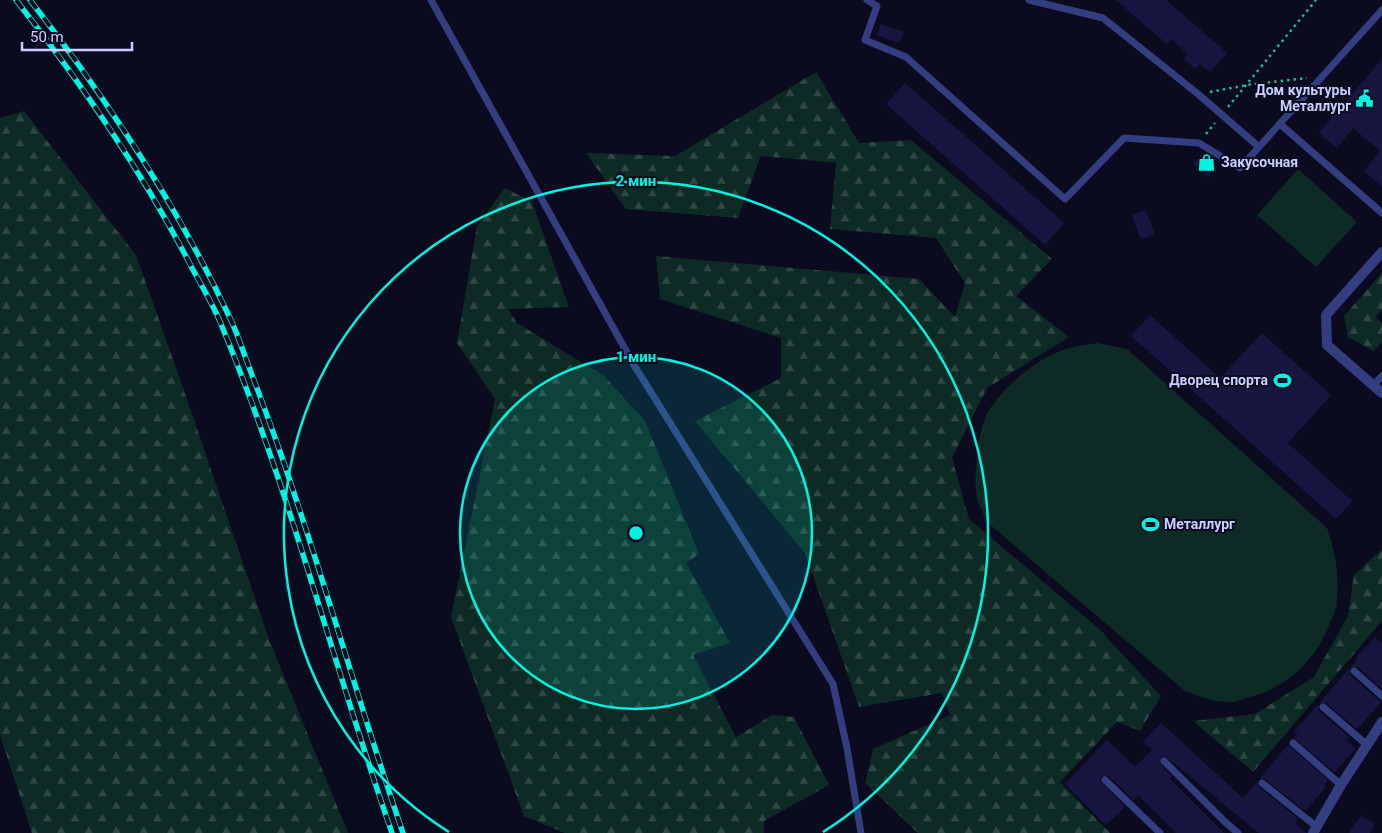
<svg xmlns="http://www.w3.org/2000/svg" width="1382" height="833" font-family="Roboto,sans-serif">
<defs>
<pattern id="forest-firs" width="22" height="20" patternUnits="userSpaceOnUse" patternTransform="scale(1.25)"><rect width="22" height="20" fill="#0e2a24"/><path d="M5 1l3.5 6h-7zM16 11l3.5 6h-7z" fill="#304845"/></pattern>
</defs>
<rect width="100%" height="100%" fill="#0b0b1f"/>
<g fill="url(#forest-firs)">
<path d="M816,72L859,143L911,140L1052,259L1016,296L1069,337L987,388L952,458L969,519L1099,629L1161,696L1140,731L1117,722L1060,782L1110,833H918L865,783L873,749L950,715L942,693L859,707L805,553L695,421L781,378V338L660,299L656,256L919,279L955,317L965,283L936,238L830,229L836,163L761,156L738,218L626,209L586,153L675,156Z"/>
<path d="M24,111L136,255L180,379L270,642L348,833H32L0,735V118Z"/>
<path d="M505,188L532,202L569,307L508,309L517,323L604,376L645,421L699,554L686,563L730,643L693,655L736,737L772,715L794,717L829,785L764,821V833H565L524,816L451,617L495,399L457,343L477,226Z"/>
<path d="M1382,273V310L1376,317L1382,324V342L1373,351L1348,337L1344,316Z"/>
<path d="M1382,549V621L1253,772L1193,721L1255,714L1314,677L1348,616L1354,575Z"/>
</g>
<g fill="#0e2a24">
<path d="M1298,169L1357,222L1316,267L1257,215Z"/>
<path d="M1097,343L1127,349L1327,528C1336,554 1340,579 1336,607C1335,613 1332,619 1329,625C1316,660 1288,686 1251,697C1245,698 1239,701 1233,702C1216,703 1201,697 1185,691L988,523C984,515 979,506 977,498C973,478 978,430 988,412C1003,387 1036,359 1063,350C1074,346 1086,345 1097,343Z"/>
</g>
<g fill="#171641">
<path d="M1116,0H1166L1227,53L1210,72L1200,64L1195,69L1184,59L1188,54L1171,39L1167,44Z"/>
<path d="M881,24L904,32L899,43L877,35Z"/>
<path d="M1382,59V187L1364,171L1380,151L1353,128L1337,148L1319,133Z"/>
<path d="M905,83L1064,223L1045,245L886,104Z"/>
<path d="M1202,154L1217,167L1208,177L1193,164Z"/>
<path d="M1146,210L1155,235L1141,239L1132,215Z"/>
<path d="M1150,315L1220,378L1262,333L1331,395L1288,443L1352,501L1336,519L1131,336Z"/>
<path d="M1375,637L1382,643V689L1358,667H1351L1357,660L1356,658Z"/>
<path d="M1349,669L1350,675L1378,700L1382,701L1357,729L1326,703L1322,702L1319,704V711L1349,737L1346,740L1355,749L1335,772L1294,738L1297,735L1294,732Z"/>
<path d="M1161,723L1243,798L1257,782L1259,787L1298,819L1295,823L1306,833H1259L1165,756L1161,757L1159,762L1172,776L1170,779L1224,833H1176L1138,795L1133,800L1109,776L1104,775L1100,778L1101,783L1125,807L1106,825L1065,784L1107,740L1135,767L1152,750L1143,742Z"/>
<path d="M1288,745L1328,780L1324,785L1326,787L1305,811L1265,779L1260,778Z"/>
<path d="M1361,815L1375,824L1370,833H1349Z"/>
</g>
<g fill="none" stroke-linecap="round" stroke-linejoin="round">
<g stroke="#26b694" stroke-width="2.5" stroke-dasharray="2.5 4" stroke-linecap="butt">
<path d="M1210,92L1247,85L1307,78"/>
<path d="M1228,107L1316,0"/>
<path d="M1206,134L1215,123"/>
</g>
<g stroke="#333e81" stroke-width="7">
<path d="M431,0L634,365L833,684L847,748L861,833"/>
<path d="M867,0L877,6L865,40L906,57L1065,199L1124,138L1199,143L1240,168L1382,10"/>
<path d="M1029,0L1103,18L1198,94L1259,147"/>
<path d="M1280,124L1382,213"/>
<path d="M1373,385L1382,376"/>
<path d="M1354,671L1382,696"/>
<path d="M1323,707L1367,745"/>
<path d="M1293,743L1341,785"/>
<path d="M1164,761L1224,821L1238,833"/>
<path d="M1105,780L1160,833"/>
<path d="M1262,783L1317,827"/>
</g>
<g stroke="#333e81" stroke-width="10">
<path d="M1382,252L1326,315L1327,345L1382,393"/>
<path d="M1313,833L1341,785L1382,722"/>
</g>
<defs>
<g id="rail">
<path d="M16,0C82,84 142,171 191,266C201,285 213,304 221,324C290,490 333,664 392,833"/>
<path d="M30,0C107,99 176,203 229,316C236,330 241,345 246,359C257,388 268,417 278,446C323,574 359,705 403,833"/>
</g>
</defs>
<use href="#rail" stroke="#00f4e1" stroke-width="5.5"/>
<use href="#rail" stroke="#0b0b1f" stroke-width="4" stroke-dasharray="11" stroke-linecap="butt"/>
</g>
<circle cx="636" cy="533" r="176" fill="#00f4e1" fill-opacity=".12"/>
<g fill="none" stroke="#00f4e1" stroke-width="2.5">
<circle cx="636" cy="533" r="176"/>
<path d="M449 832A352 352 0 1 1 823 832"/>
</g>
<defs>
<symbol id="civic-bare" viewBox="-9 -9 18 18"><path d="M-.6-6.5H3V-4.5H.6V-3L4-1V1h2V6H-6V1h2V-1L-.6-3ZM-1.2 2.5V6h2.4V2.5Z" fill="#00f4e1" stroke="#0b0b1f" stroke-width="2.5" paint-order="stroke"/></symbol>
<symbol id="shop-bare" viewBox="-9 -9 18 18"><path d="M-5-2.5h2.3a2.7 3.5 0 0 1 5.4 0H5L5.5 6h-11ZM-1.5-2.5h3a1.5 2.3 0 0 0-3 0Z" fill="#00f4e1" stroke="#0b0b1f" stroke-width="2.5" paint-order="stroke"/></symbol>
<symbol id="stadium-bare" viewBox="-9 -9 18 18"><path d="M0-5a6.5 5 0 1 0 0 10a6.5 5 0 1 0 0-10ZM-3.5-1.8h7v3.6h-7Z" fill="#00f4e1" stroke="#0b0b1f" stroke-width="2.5" paint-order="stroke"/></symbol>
</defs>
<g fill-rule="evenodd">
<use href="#civic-bare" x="1352" y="86" width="25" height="25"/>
<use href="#shop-bare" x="1194" y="150" width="25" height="25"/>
<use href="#stadium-bare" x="1270" y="368" width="25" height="25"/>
<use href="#stadium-bare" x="1138" y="512" width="25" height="25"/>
</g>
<g text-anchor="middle" stroke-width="4" stroke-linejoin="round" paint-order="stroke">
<g font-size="14" font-weight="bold" fill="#c9cdff" stroke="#0b0b1f" text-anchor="end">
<text x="1351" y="95">Дом культуры<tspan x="1351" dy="16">Металлург</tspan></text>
<text x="1221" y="167" text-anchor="start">Закусочная</text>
<text x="1268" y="385">Дворец спорта</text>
<text x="1164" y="529" text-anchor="start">Металлург</text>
</g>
</g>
<circle cx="636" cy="533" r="8" fill="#00f4e1" stroke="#0b0b1f" stroke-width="2.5"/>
<g font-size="15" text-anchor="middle" font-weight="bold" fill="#00f4e1" stroke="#0b0b1f" stroke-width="4" stroke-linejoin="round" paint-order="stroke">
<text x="636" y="186">2 мин</text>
<text x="636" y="362">1 мин</text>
</g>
<path d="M22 42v8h110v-8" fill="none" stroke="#c9cdff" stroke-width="2.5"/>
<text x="30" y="42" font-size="15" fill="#c9cdff" stroke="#0b0b1f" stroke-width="4" paint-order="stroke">50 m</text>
</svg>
